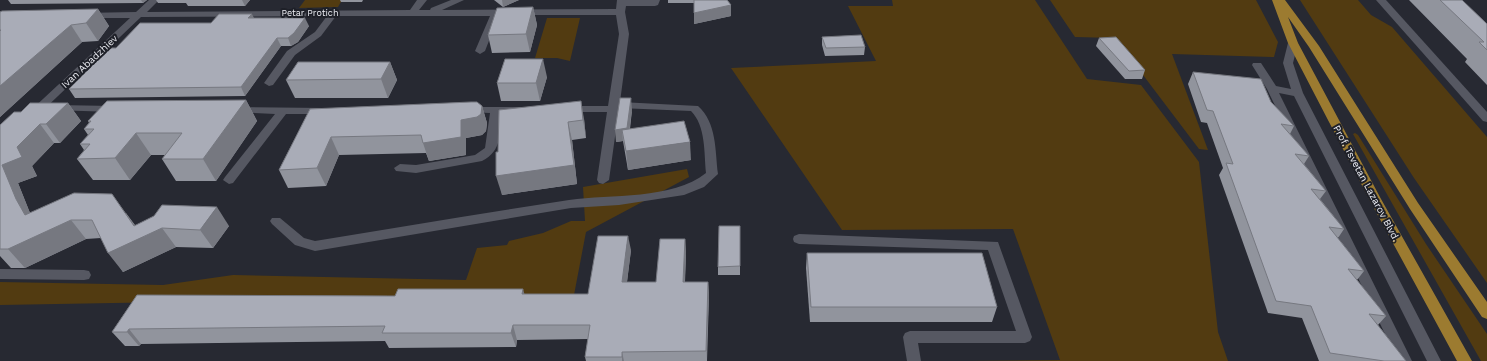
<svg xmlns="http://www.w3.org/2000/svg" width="1487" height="361" font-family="'Work Sans',sans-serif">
<rect width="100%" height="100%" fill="#272932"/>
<g fill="#523b11">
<path d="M305,0H342L338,7L299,8Z"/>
<path d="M892,0H1035L1087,79L1141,85L1199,162L1218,332L1228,361H967L1060,360L1013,229L842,230L731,68L876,61L848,6H893Z"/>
<path d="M1050,0H1256L1278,42L1274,57L1172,54L1208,150L1199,149L1115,38L1075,37Z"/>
<path d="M1300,0H1358L1371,15L1392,27L1487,137V283L1414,178Z"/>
<path d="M547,18H580L570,61L557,58H535Z"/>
<path d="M1355,133L1358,135L1426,244L1487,334V361H1481L1353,134Z"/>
<path d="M687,169L689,177L586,232L574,295L0,305V282L163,285L233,275L466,280L477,248L507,245L509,241L543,233L571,221H585L583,187Z"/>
</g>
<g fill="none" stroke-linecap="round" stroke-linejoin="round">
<g fill="#565862" fill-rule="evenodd">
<path d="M149,0H159L147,12L410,10L417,0H427L419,10H430L431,8L451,0H464L442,10L616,9L617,0H660L658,5L655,6H626L625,12L629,34L620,102L698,106C717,123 715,150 718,174L704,187L684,195L619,205L571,208L315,251L295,245L272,224L270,221L272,218H280L304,238L315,241C400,227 484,213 569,200C611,194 672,200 706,173C704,153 706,126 691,111L619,108L609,180L603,184L599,183L597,180L607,112H566L561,109L566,106H608L619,34L616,15H499L485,51L480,54L475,51L490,16H336L321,36L295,55L273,85L269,86L264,83L287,51L315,32L327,16L141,17L37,116H29L28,114L29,112L130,18H85L82,17V13L136,12Z"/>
<path d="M1376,0H1386L1487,112V122L1483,121Z"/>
<path d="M1293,40L1298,43L1293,63L1303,93L1441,361H1427L1294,96L1279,93L1412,361H1398L1267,89L1252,65L1253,63H1261L1276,86L1291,89L1283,63L1288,43Z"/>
<path d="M56,105L114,106L119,109L114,112L52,110L51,108L52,106Z"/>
<path d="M236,107L324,108L329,111L324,114H286L233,183L229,184L223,180L225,177L275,114L232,112L231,110Z"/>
<path d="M468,107H522L527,110L522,113H501C499,134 503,150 482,161L416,173L396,171L394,168L400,164L416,165L475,155L485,148L490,113L464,112L463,110Z"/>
<path d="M799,234L998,242L1032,337L1030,341L1025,343H918L921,361H907L903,337L905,333L910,331H1016L988,250L799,244L794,242L793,239L794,236Z"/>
<path d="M0,269L84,270L89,271L91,275L89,279L84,280L0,279Z"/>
</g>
<path fill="#9c7b30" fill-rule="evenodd" d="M1272,0H1285L1319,46L1418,203L1487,302V319L1482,317L1410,209L1309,47L1288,17L1298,43L1381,199L1472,361H1457L1369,199L1288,43Z"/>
</g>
<g fill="#91949d">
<path d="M8,0H147L143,3L11,4Z"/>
<path d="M156,0H250L245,6H188L186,3H158Z"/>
<path d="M340,0H363L362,2H341Z"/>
<path d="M494,0H519L503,7Z"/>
<path d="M668,0H727L731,5V16L694,24V3H668Z"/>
<path d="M1409,0H1462L1487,24V85L1465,62L1467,59Z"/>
<path d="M533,7L537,25L530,52L492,53L488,35Z"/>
<path d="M98,9L109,26L98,41L82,42L0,117V12Z"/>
<path d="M254,18L309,26L298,42L291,46H281L245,96L75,98L69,89L116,48L211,23Z"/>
<path d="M822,37L865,47L864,55L825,56L822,45Z"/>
<path d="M1099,38L1145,70L1142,79H1125L1096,46Z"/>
<path d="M390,62L397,80L388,98H295L286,80Z"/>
<path d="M1193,72L1271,102L1294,126L1290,134L1309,156L1304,164L1326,191L1320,199L1344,229L1338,238L1364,271L1357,280L1386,316L1378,325L1406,361H1319L1302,318L1268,313L1219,175L1223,168L1207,123L1201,122L1188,84Z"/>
<path d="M547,77L540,101H501L497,83Z"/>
<path d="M246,100L257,121L216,181H176L162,159L166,155H151L130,180H93L77,159L84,150L80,144L88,135L84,129L89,123L88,121Z"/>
<path d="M68,103L81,121L60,143H54L32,166L37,176L18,183L30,213H126L135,225L229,226L213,248L176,247L123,272L101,238L86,239L25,268H11L0,256V125L21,112Z"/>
<path d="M482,106L487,123L486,131L482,135L466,138V155L429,161L426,153L339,155L326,186L288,188L279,170L310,109Z"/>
<path d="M499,110L584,119L586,138L572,140L577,184L502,195L498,152Z"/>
<path d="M632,110L630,129L691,160L628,170L623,141L616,142Z"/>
<path d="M740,226V275H718V267Z"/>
<path d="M685,239L686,254L685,282H708L709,296L707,361H586L585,357L588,339L517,340L516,347L389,348L385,341L141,344L139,346H125L112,332L137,295L395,296L588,294L631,250L627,282H656Z"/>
<path d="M807,253L997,307L992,322H810L806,268Z"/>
</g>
<g fill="#767880">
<path d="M141,0H147L143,3Z"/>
<path d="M242,0H250L245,6Z"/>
<path d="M502,0H519L503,7Z"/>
<path d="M731,5V16L694,24V13Z"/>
<path d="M533,7L537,25L530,52L526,34Z"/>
<path d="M98,9L109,26L98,41L86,23Z"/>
<path d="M252,14L256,22L248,18Z"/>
<path d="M305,18L309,26L298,42L291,46L288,38Z"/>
<path d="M71,25L82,42L0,117V86Z"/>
<path d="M277,38L281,46L245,96L241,87Z"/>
<path d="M543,59L547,77L540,101L536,83Z"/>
<path d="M390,62L397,80L388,98L381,79Z"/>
<path d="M631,98L632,110L628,140L622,130L623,141L616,142L615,130Z"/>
<path d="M246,100L257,121L216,181L203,159Z"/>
<path d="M581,101L584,119L586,138L583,120Z"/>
<path d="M68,103L81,121L60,143L46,124Z"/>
<path d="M482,106L487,123L486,131L482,135L466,138V155L429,161L423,143L461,120Z"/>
<path d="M568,122L572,140L577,184L502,195L496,176Z"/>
<path d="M40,124L54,143L32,166L37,176L18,183L32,218L25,215L16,199L2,165L17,147Z"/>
<path d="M136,133L151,155L130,180L115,158Z"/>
<path d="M331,137L339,155L326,186L317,168Z"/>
<path d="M690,142L691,160L628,170L626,151Z"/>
<path d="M112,194L143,237L162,228L176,247L123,272L108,253L134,226Z"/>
<path d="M217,207L229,226L213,248L200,230Z"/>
<path d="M71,220L86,239L25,268L8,249Z"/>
<path d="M628,236L631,250L625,297L622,282Z"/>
<path d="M685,239L686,254L684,296L683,282Z"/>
<path d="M708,282L709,296L706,361V351Z"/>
<path d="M523,289L527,303L522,294Z"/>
<path d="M513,325L517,340L516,347L511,333Z"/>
<path d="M129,329L141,344L139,346L127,332Z"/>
<path d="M622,352L624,361H622Z"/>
</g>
<g fill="#a9acb7" stroke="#767880">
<path d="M694,0H727L731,5L694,13Z"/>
<path d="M1440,0H1462L1487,24V50L1479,42H1484Z"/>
<path d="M533,7L526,34L488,35L497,8Z"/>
<path d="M98,9L86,23L71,25L0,86V31L1,30H0V12L2,11Z"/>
<path d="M219,14H252L248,18H305L294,33L288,38H277L241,87L69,89L110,48H116L140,23H211Z"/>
<path d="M861,35L865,47L826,48L822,37Z"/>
<path d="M1116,37L1145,70L1129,71L1099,38Z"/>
<path d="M505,59H543L536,83H497Z"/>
<path d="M298,62H390L381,79L286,80Z"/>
<path d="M1193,72L1261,79L1271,102L1294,126L1281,124L1309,156L1295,154L1326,191L1311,189L1344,229L1329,227L1364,271L1348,269L1386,316L1369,314L1406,361H1384L1330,353L1311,306L1276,301L1226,163L1233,164L1213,111L1207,110Z"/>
<path d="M620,98H631L627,128L615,130Z"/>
<path d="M246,100L203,159H162L182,133H136L115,158L77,159L90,144H80L94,129H84L91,121H88L107,101Z"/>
<path d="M581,101L583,120L568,122L574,165L496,176V152H498L499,110Z"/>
<path d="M471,102H477L482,106L481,114L477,117L461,120V137L423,143L421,135L331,137L317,168L279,170L310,109Z"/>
<path d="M30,103H68L46,124H40L17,147L22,157L2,165L16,199L25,215L74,193L112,194L134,226L154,216L162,205L217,207L200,230L162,228L108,253L92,220H71L8,249H0V125L14,112H21Z"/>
<path d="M684,121L690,142L626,151L622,130Z"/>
<path d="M719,226H740V266L718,267Z"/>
<path d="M598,236H628L622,282H656L660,239H685L683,282H708L706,351L622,352V357H585L590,325H513L511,333H382L385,326L129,329L127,332H112L137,295L395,296L398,289H523L522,294H588Z"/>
<path d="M807,253H982L997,307H811Z"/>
</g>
<g text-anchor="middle" stroke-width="4" stroke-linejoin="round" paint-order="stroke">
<g font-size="9" fill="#ecedf3" stroke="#1e2028">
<text x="310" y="16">Petar Protich</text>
</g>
<g font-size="10" fill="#ecedf3" stroke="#1e2028">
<text transform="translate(89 61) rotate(-43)" y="4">Ivan Abadzhiev</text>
<text transform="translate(1367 183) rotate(62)" y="4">Prof. Tsvetan Lazarov Blvd.</text>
</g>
</g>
</svg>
